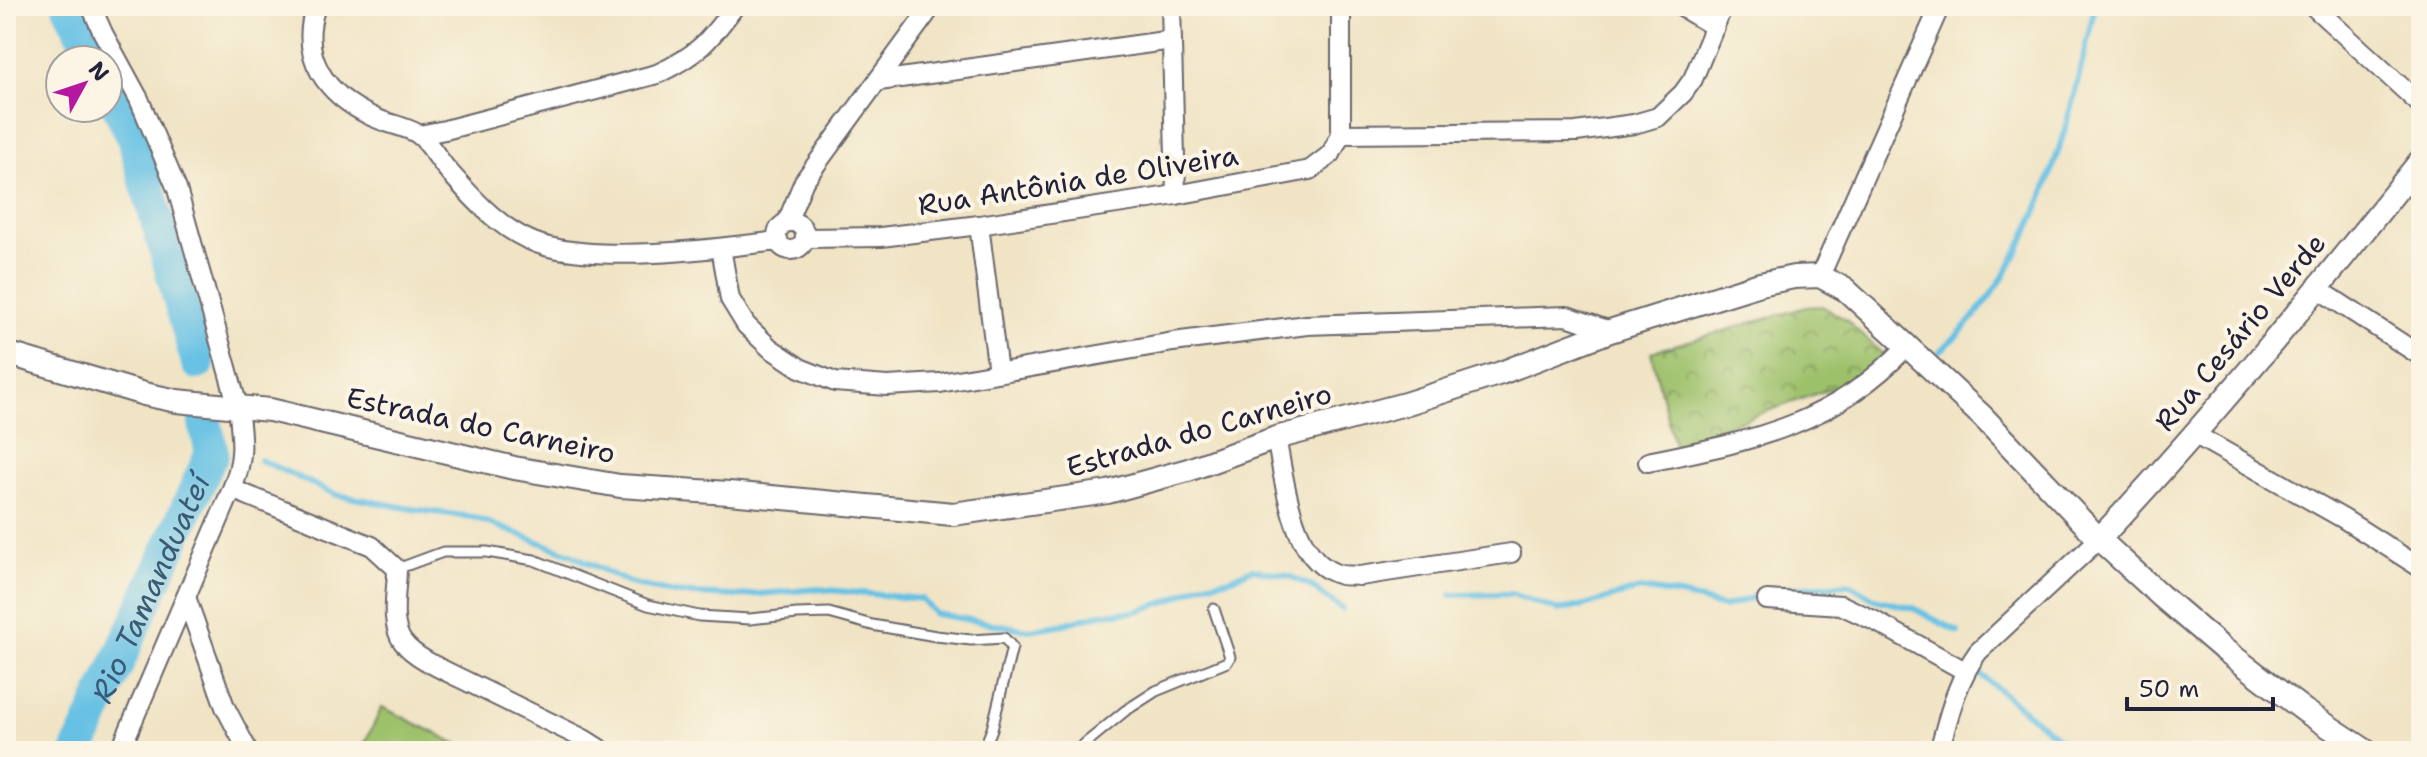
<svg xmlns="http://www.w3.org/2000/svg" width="2427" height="757" font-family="'Shantell Sans',sans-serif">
<defs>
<pattern id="park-crowns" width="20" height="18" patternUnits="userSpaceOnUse" patternTransform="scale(2)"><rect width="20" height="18" fill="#9dc16b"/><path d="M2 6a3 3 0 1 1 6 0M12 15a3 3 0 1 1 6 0" fill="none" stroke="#809c59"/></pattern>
</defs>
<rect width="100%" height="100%" fill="#fcf5e5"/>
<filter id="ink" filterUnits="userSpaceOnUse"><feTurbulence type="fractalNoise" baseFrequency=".0125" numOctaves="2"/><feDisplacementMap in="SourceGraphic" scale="16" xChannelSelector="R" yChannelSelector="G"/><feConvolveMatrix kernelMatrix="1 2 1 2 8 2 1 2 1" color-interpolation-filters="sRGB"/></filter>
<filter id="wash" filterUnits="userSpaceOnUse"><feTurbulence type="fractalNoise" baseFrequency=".006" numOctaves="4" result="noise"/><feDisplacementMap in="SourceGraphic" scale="32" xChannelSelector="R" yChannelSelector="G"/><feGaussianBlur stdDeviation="1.8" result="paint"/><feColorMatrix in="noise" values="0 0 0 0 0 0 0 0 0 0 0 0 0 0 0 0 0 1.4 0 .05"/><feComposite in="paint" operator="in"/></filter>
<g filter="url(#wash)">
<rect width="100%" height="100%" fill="#f0e4c5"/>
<path fill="url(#park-crowns)" stroke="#607253" stroke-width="2" d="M1822,306L1845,319L1886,357L1843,384L1674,445L1651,352L1806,307Z"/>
<path fill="#9dc16b" stroke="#607253" stroke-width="2" d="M382,707L472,751H361Z"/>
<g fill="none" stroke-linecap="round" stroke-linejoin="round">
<g stroke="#66c1e4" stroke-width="6">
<path d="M1940,351C2038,269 2068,125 2095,6"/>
<path d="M260,460L337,495L418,510L473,517L571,554L629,583L673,593L736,596L818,589L922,599L935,614L1029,630L1060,625L1100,614L1134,612L1171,600L1200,585L1230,579L1252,569L1289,576L1311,586L1342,609"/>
<path d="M1451,595L1512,594L1557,610L1584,606L1639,589L1680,595L1724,607L1779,589L1849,584L1874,599L1913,608L1958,632"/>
<path d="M1981,675L2060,740L2067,751"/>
</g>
<g stroke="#66c1e4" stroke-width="34">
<path d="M69,6L96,60"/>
<path d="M108,85L133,136L198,363"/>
<path id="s1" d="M78,751L212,453L205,423"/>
</g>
</g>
</g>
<g filter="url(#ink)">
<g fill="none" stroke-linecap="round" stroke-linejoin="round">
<defs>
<g id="service">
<path d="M397,569L443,552H487L534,560L648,605L699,616L750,619L797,614L829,613L872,625L936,636L971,640L1004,638L1012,647L992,729L983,751"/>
<path d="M1076,751L1125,711L1156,691L1227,662L1230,657L1214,609"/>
</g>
<g id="minor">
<path d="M91,6L103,33L139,99L177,189L238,407C242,440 245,457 232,489L120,751"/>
<path d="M316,6C298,57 326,95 373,117C387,124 405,126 418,134C428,141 437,157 445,167C473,199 506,237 549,247C614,262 710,249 778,241"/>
<path d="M1171,6L1176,195"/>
<path d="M1680,6L1715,27"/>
<path d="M2313,6L2421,105"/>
<path d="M879,81L1172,40"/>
<path d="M1341,134L1576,132L1634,124L1658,117L1683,93L1693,79L1723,6"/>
<path d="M419,135L445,130L657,74C698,55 709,41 735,6"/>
<path d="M787,222L804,181L932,6"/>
<circle cx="791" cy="236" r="14"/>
<path d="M979,225L998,372"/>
<path d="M805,238L881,237L979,225L1176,195L1310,170L1331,154L1341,134V6"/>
<path d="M721,248L730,299L746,325L770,348L800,368L835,382L887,386L940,383L1173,342L1307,325L1567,316L1610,331"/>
<path d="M1820,276L1940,6"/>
<path d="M2318,289L2421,356"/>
<path d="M2194,434L2344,519L2421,568"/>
<path d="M1276,438C1285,479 1291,563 1341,575C1347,576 1354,575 1360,576L1511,553"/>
<path d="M1648,462C1750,441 1833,426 1907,346"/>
<path d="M232,489L372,546L397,569C397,590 389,624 403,642C416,660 453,674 472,684C509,702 547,721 584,739L603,751"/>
<path d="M186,597L225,707L248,751"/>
<path d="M1767,600L1841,605L1875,621L1965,671"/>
<path d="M1939,751C1949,716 1956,682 1978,652L2099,539"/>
</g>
<g id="tertiary">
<path d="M6,353L144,394L177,401L270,410L514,468L620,486L729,493L953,514L1108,492L1188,470L1276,438L1405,404L1501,373L1610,331L1760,284L1794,277L1820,276L1846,290L1907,346L1982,416L2099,539L2161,596L2222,648L2305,711L2366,751"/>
<path d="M2099,539C2213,418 2318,289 2421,160"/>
</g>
</defs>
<use href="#service" stroke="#6a666b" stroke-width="13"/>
<use href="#minor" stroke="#6a666b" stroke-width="22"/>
<use href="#tertiary" stroke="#6a666b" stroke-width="26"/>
<use href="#service" stroke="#fff" stroke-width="9"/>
<use href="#minor" stroke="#fff" stroke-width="18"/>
<use href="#tertiary" stroke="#fff" stroke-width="22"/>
</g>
</g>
<g text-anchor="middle" stroke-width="8" stroke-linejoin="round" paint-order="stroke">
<g font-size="28" fill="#22223b" stroke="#fcf5e5">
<text transform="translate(1078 180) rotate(-9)" y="10">Rua Antônia de Oliveira</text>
<text transform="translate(2240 332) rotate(-50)" y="10">Rua Cesário Verde</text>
<text transform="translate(481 425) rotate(12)" y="10">Estrada do Carneiro</text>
<text transform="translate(1199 430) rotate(-16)" y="10">Estrada do Carneiro</text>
</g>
<g font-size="30" font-style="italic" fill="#3a5a76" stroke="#fcf5e5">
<text dy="10" stroke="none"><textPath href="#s1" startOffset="178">Rio Tamanduateí</textPath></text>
</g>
</g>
<rect width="2427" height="757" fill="none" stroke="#fcf5e5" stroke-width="32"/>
<g transform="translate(84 84) rotate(50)"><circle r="38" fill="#fcf5e5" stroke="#a5a1a1" stroke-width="2"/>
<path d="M0-6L14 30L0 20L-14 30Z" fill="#b5179e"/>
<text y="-12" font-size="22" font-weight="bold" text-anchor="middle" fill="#22223b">N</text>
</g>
<path d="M2127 697v12h146v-12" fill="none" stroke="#22223b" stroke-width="4"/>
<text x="2139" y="697" font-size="24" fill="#22223b" stroke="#fcf5e5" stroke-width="6" paint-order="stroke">50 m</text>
</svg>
